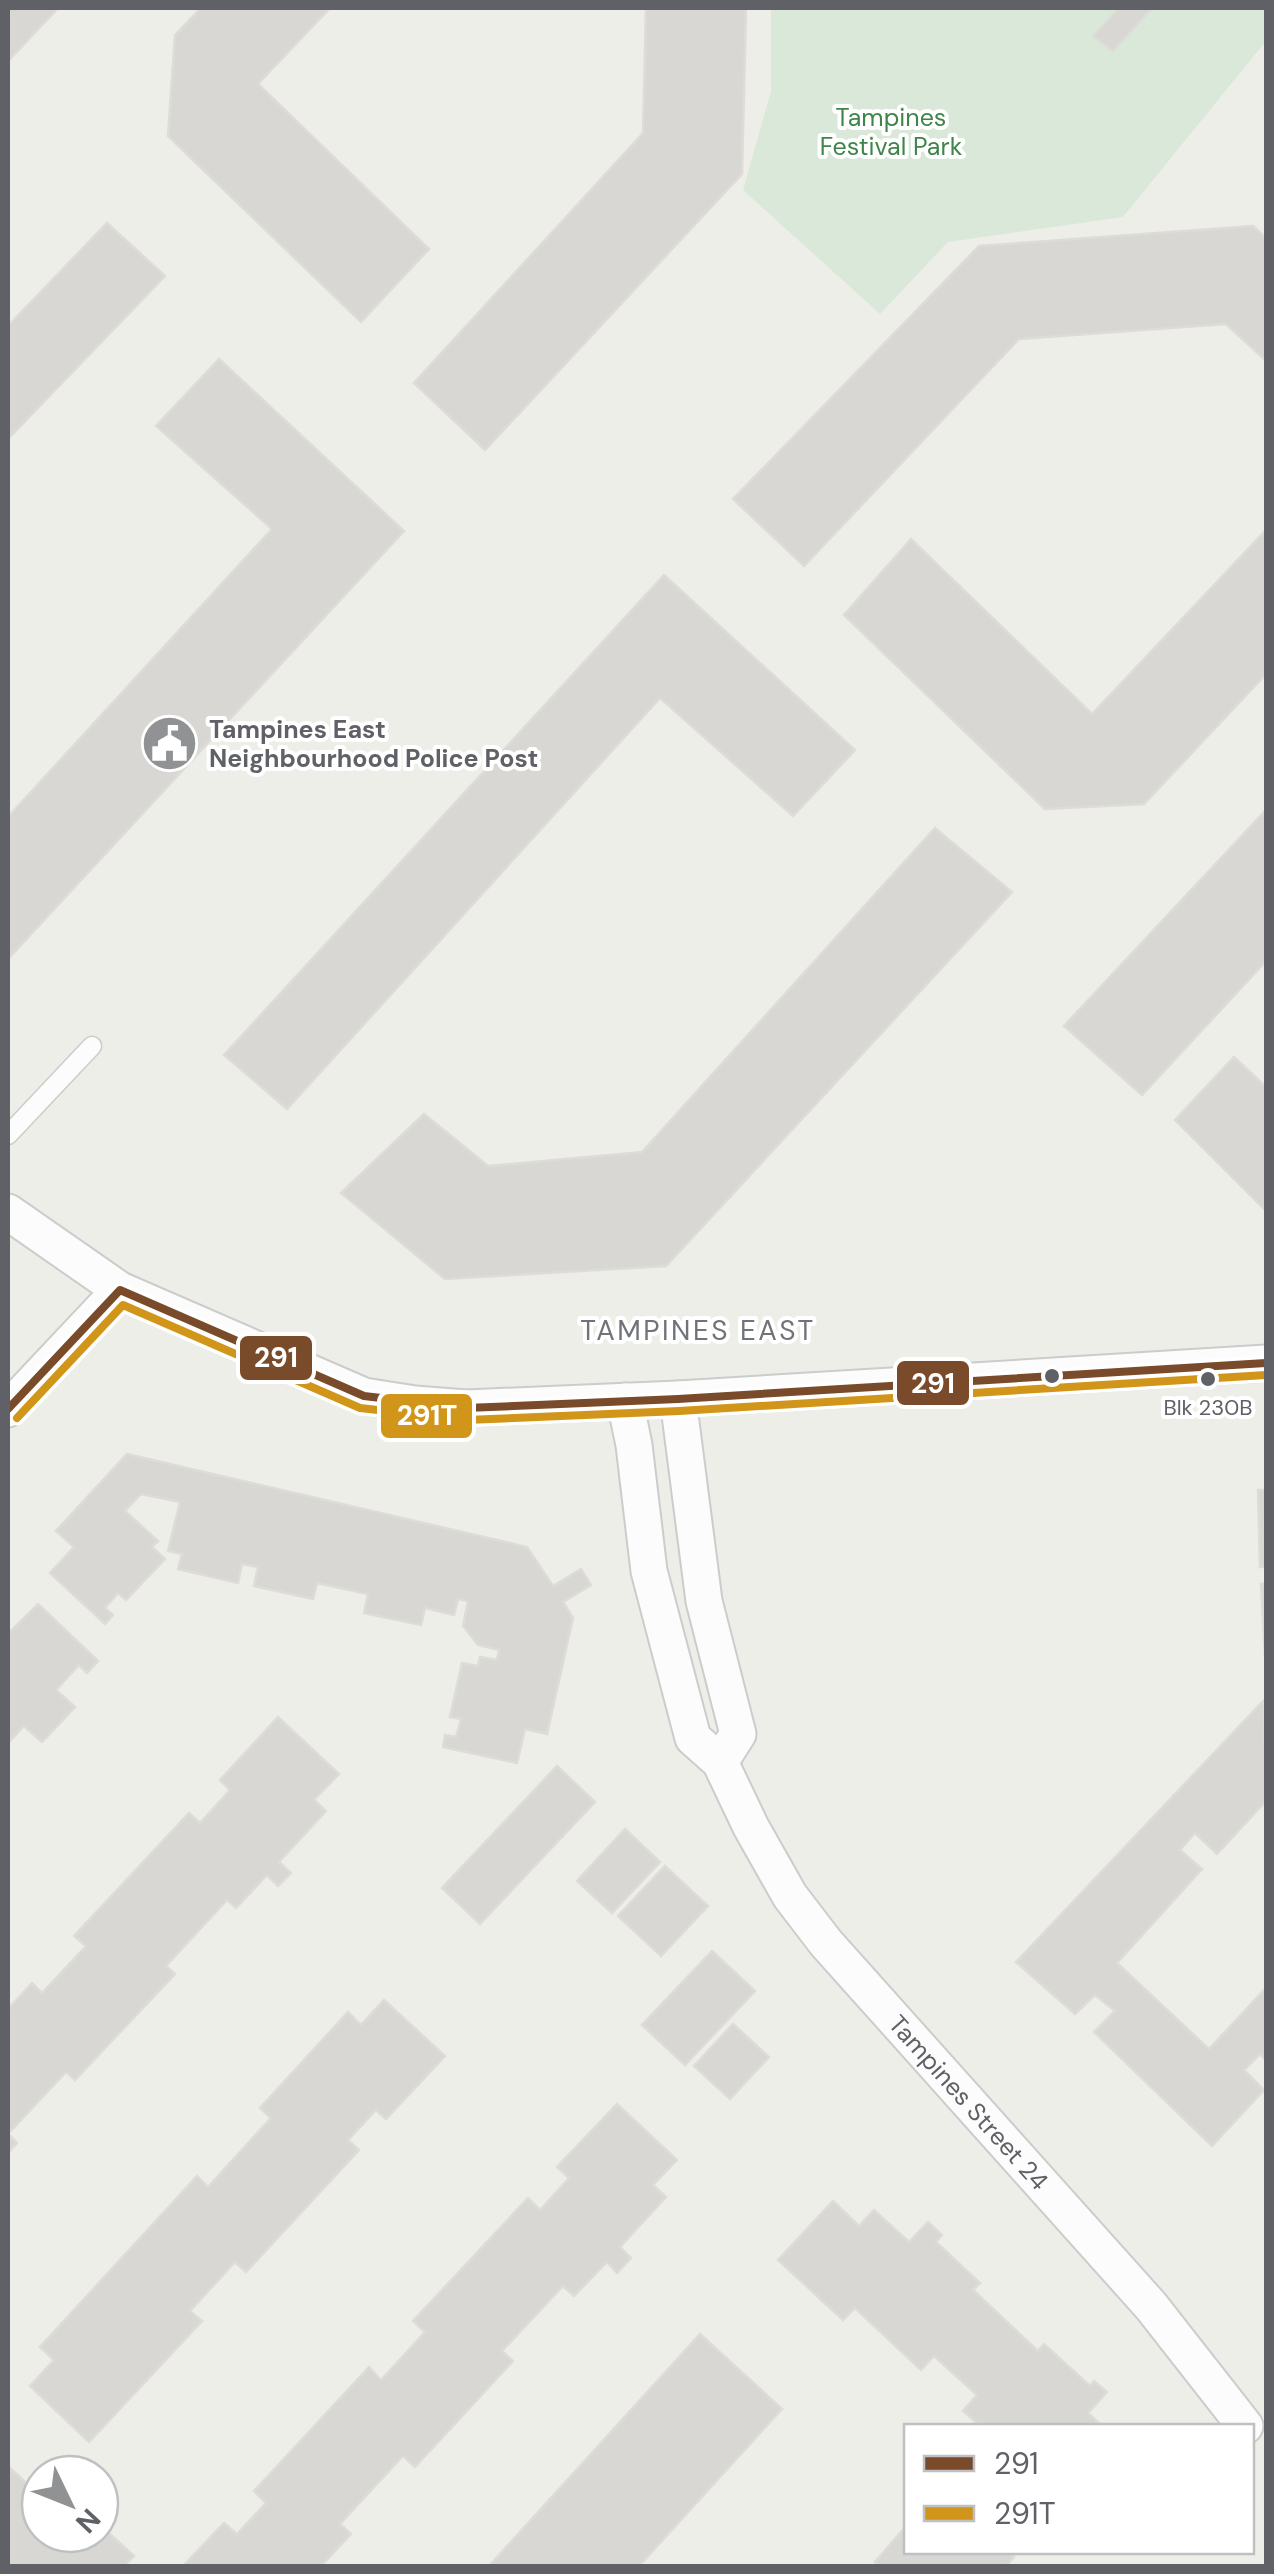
<svg xmlns="http://www.w3.org/2000/svg" width="1274" height="2574" font-family="'DM Sans',sans-serif">
<rect width="100%" height="100%" fill="#eeeee9"/>
<path fill="#d9e8d8" d="M771,8H1266V41L1123,217L948,242L880,314L743,190L771,91Z"/>
<g fill="#d8d7d4" stroke="#dddcd8" stroke-width="2.5">
<path d="M8,8H58L8,61Z"/>
<path d="M201,8H330L258,84L429,249L361,322L168,136L175,35Z"/>
<path d="M646,8H746L742,174L485,450L414,383L643,133Z"/>
<path d="M1119,8H1150V10L1113,51L1093,36Z"/>
<path d="M107,223L165,276L8,439V326Z"/>
<path d="M1253,226L1266,238V361L1226,324L1019,339L804,566L733,499L979,246Z"/>
<path d="M219,359L404,531L8,959V817L272,529L156,426Z"/>
<path d="M1266,530V674L1144,804L1045,809L844,615L911,539L1092,714Z"/>
<path d="M664,575L855,750L793,816L660,698L287,1109L224,1055Z"/>
<path d="M1266,810V961L1142,1095L1064,1026Z"/>
<path d="M935,828L1012,892L666,1266L445,1279L341,1193L424,1114L488,1166L642,1152Z"/>
<path d="M1234,1057L1266,1087V1211L1175,1120Z"/>
<path d="M127,1454L527,1547L553,1586L581,1569L591,1585L563,1602L573,1618L547,1734L525,1729L517,1763L443,1747L445,1735L456,1737L461,1719L450,1717L462,1663L478,1666L480,1657L497,1660L499,1650L478,1645L463,1626L468,1601L458,1599L454,1615L425,1608L421,1625L364,1613L368,1594L317,1583L313,1599L254,1586L258,1567L242,1564L238,1583L178,1569L182,1554L168,1551L180,1502L141,1494L125,1511L158,1541L152,1547L165,1559L126,1600L118,1593L105,1608L113,1615L105,1624L50,1573L74,1547L56,1531Z"/>
<path d="M1258,1490H1266V1567H1260Z"/>
<path d="M1266,1583V1657H1265L1261,1584Z"/>
<path d="M38,1604L98,1661L87,1673L79,1665L56,1690L75,1707L42,1742L24,1726L8,1743V1629L10,1632Z"/>
<path d="M1264,1700L1266,1801L1217,1854L1195,1833L1180,1850L1202,1869L1117,1963L1209,2049L1266,1988V2060L1260,2054L1244,2070L1264,2090L1212,2146L1094,2032L1115,2011L1095,1995L1075,2014L1016,1962Z"/>
<path d="M278,1717L339,1774L314,1800L326,1811L279,1862L291,1873L278,1886L267,1875L236,1908L227,1900L166,1966L175,1974L75,2080L66,2072L8,2134L17,2143L8,2153V2009L32,1983L42,1993L86,1946L74,1936L189,1813L200,1823L230,1790L220,1780Z"/>
<path d="M557,1766L595,1802L480,1924L442,1888Z"/>
<path d="M625,1829L660,1862L612,1913L577,1881Z"/>
<path d="M665,1866L708,1906L661,1956L618,1916Z"/>
<path d="M712,1951L755,1991L685,2065L642,2025Z"/>
<path d="M384,2000L445,2056L386,2119L376,2110L348,2140L359,2150L246,2272L235,2262L190,2311L202,2321L89,2442L30,2386L54,2360L40,2347L197,2176L208,2187L271,2118L260,2108L348,2012L361,2025Z"/>
<path d="M733,2024L769,2057L730,2099L694,2066Z"/>
<path d="M617,2104L677,2160L653,2185L666,2197L620,2247L631,2258L617,2273L607,2262L574,2296L563,2286L502,2351L513,2361L415,2467L403,2456L340,2524L351,2534L321,2566H183L224,2523L237,2534L266,2503L254,2491L369,2367L381,2380L425,2332L413,2321L528,2198L540,2210L569,2178L557,2167Z"/>
<path d="M833,2201L859,2226L874,2210L909,2242L928,2222L942,2235L936,2242L980,2283L973,2290L1038,2351L1044,2344L1090,2386L1094,2381L1107,2392L1088,2413L1102,2426H980L963,2411L977,2395L934,2356L921,2370L855,2308L843,2320L778,2260Z"/>
<path d="M700,2334L782,2409L639,2566H489Z"/>
<path d="M8,2466L40,2496V2534H100V2525L134,2556L124,2566H8Z"/>
<path d="M906,2526V2552H1007L1014,2557L1006,2566H881L875,2562Z"/>
</g>
<g fill="none" stroke-linecap="round" stroke-linejoin="round">
<defs>
<path id="service" d="M8,1135L92,1046"/>
<g id="minor">
<path d="M8,1212L120,1290L364,1396L415,1404L466,1408L678,1399L1266,1363"/>
<path d="M678,1399L704,1601L738,1734L720,1762"/>
<path id="s1" d="M625,1401L634,1445L649,1571L693,1738L720,1762L751,1827L790,1896L826,1943L1151,2306L1245,2426"/>
<path d="M8,1409L120,1290"/>
</g>
</defs>
<use href="#service" stroke="#cbcccb" stroke-width="21"/>
<use href="#minor" stroke="#cbcccb" stroke-width="39"/>
<use href="#service" stroke="#fcfcfc" stroke-width="18"/>
<use href="#minor" stroke="#fcfcfc" stroke-width="35"/>
<defs>
<path id="bus-1" d="M8,1409L120,1290L364,1396L466,1408L678,1399L1266,1363"/>
<path id="bus-2" d="M17,1418L123,1305L360,1408L466,1420L679,1411L1266,1375"/>
</defs>
<use href="#bus-1" stroke="#fff" stroke-width="15"/>
<use href="#bus-2" stroke="#fff" stroke-width="15"/>
<use href="#bus-1" stroke="#7a4b2a" stroke-width="8"/>
<use href="#bus-2" stroke="#d1951a" stroke-width="8"/>
</g>
<defs>
<symbol id="civic-disc" viewBox="-11 -11 22 22"><circle r="9.5" fill="#919294" stroke="#fff"/><path d="M-.6-6.5H3V-4.5H.6V-3L4-1V1h2V6H-6V1h2V-1L-.6-3ZM-1.2 2.5V6h2.4V2.5Z" fill="#fff"/></symbol>
</defs>
<g fill-rule="evenodd">
<use href="#civic-disc" x="138" y="712" width="63" height="63"/>
</g>
<g fill="#5f6166" stroke="#fff" stroke-width="4">
<circle cx="1052" cy="1376" r="9"/>
<circle cx="1208" cy="1379" r="9"/>
</g>
<g text-anchor="middle" stroke-width="8" stroke-linejoin="round" paint-order="stroke">
<g font-size="22" fill="#5f6166" stroke="#fff">
<text x="1208" y="1415">Blk 230B</text>
</g>
<g font-size="25" fill="#3f854a" stroke="#fff">
<text x="891" y="126">Tampines<tspan x="891" dy="29">Festival Park</tspan></text>
</g>
<g font-size="25" font-weight="bold" fill="#5f6166" stroke="#fff" text-anchor="start">
<text x="209" y="738">Tampines East<tspan x="209" dy="29">Neighbourhood Police Post</tspan></text>
</g>
<g font-size="25" fill="#5f6166" stroke="#fff">
<text dy="9" stroke="none"><textPath href="#s1" startOffset="805">Tampines Street 24</textPath></text>
</g>
<g font-size="28" letter-spacing="2.5" fill="#707378" stroke="#fff">
<text x="698" y="1340">TAMPINES EAST</text>
</g>
</g>
<g stroke="#fff" stroke-width="4">
<rect x="238" y="1334" width="76" height="48" rx="10" fill="#7a4b2a"/>
<rect x="895" y="1359" width="76" height="48" rx="10" fill="#7a4b2a"/>
<rect x="379" y="1392" width="95" height="48" rx="10" fill="#d1951a"/>
</g>
<g font-size="28" text-anchor="middle" font-weight="bold" fill="#fff">
<text x="276" y="1367">291</text>
<text x="933" y="1393">291</text>
<text x="427" y="1425">291T</text>
</g>
<rect width="1274" height="2574" fill="none" stroke="#5f6166" stroke-width="20"/>
<rect x="904" y="2424" width="350" height="130" fill="#ffffff" stroke="#bfc0c2" stroke-width="2.5"/>
<rect x="924" y="2456" width="50" height="15" fill="#7a4b2a" stroke="#bfc0c2" stroke-width="2.5"/>
<text x="994" y="2474" font-size="30" fill="#5f6166">291</text>
<rect x="924" y="2506" width="50" height="15" fill="#d1951a" stroke="#bfc0c2" stroke-width="2.5"/>
<text x="994" y="2524" font-size="30" fill="#5f6166">291T</text>
<g transform="translate(70 2504) rotate(133)"><circle r="48" fill="#ffffff" stroke="#bfc0c2" stroke-width="2.5"/>
<path d="M0-8L18 38L0 25L-18 38Z" fill="#919294"/>
<text y="-15" font-size="28" font-weight="bold" text-anchor="middle" fill="#5f6166">N</text>
</g>
</svg>
